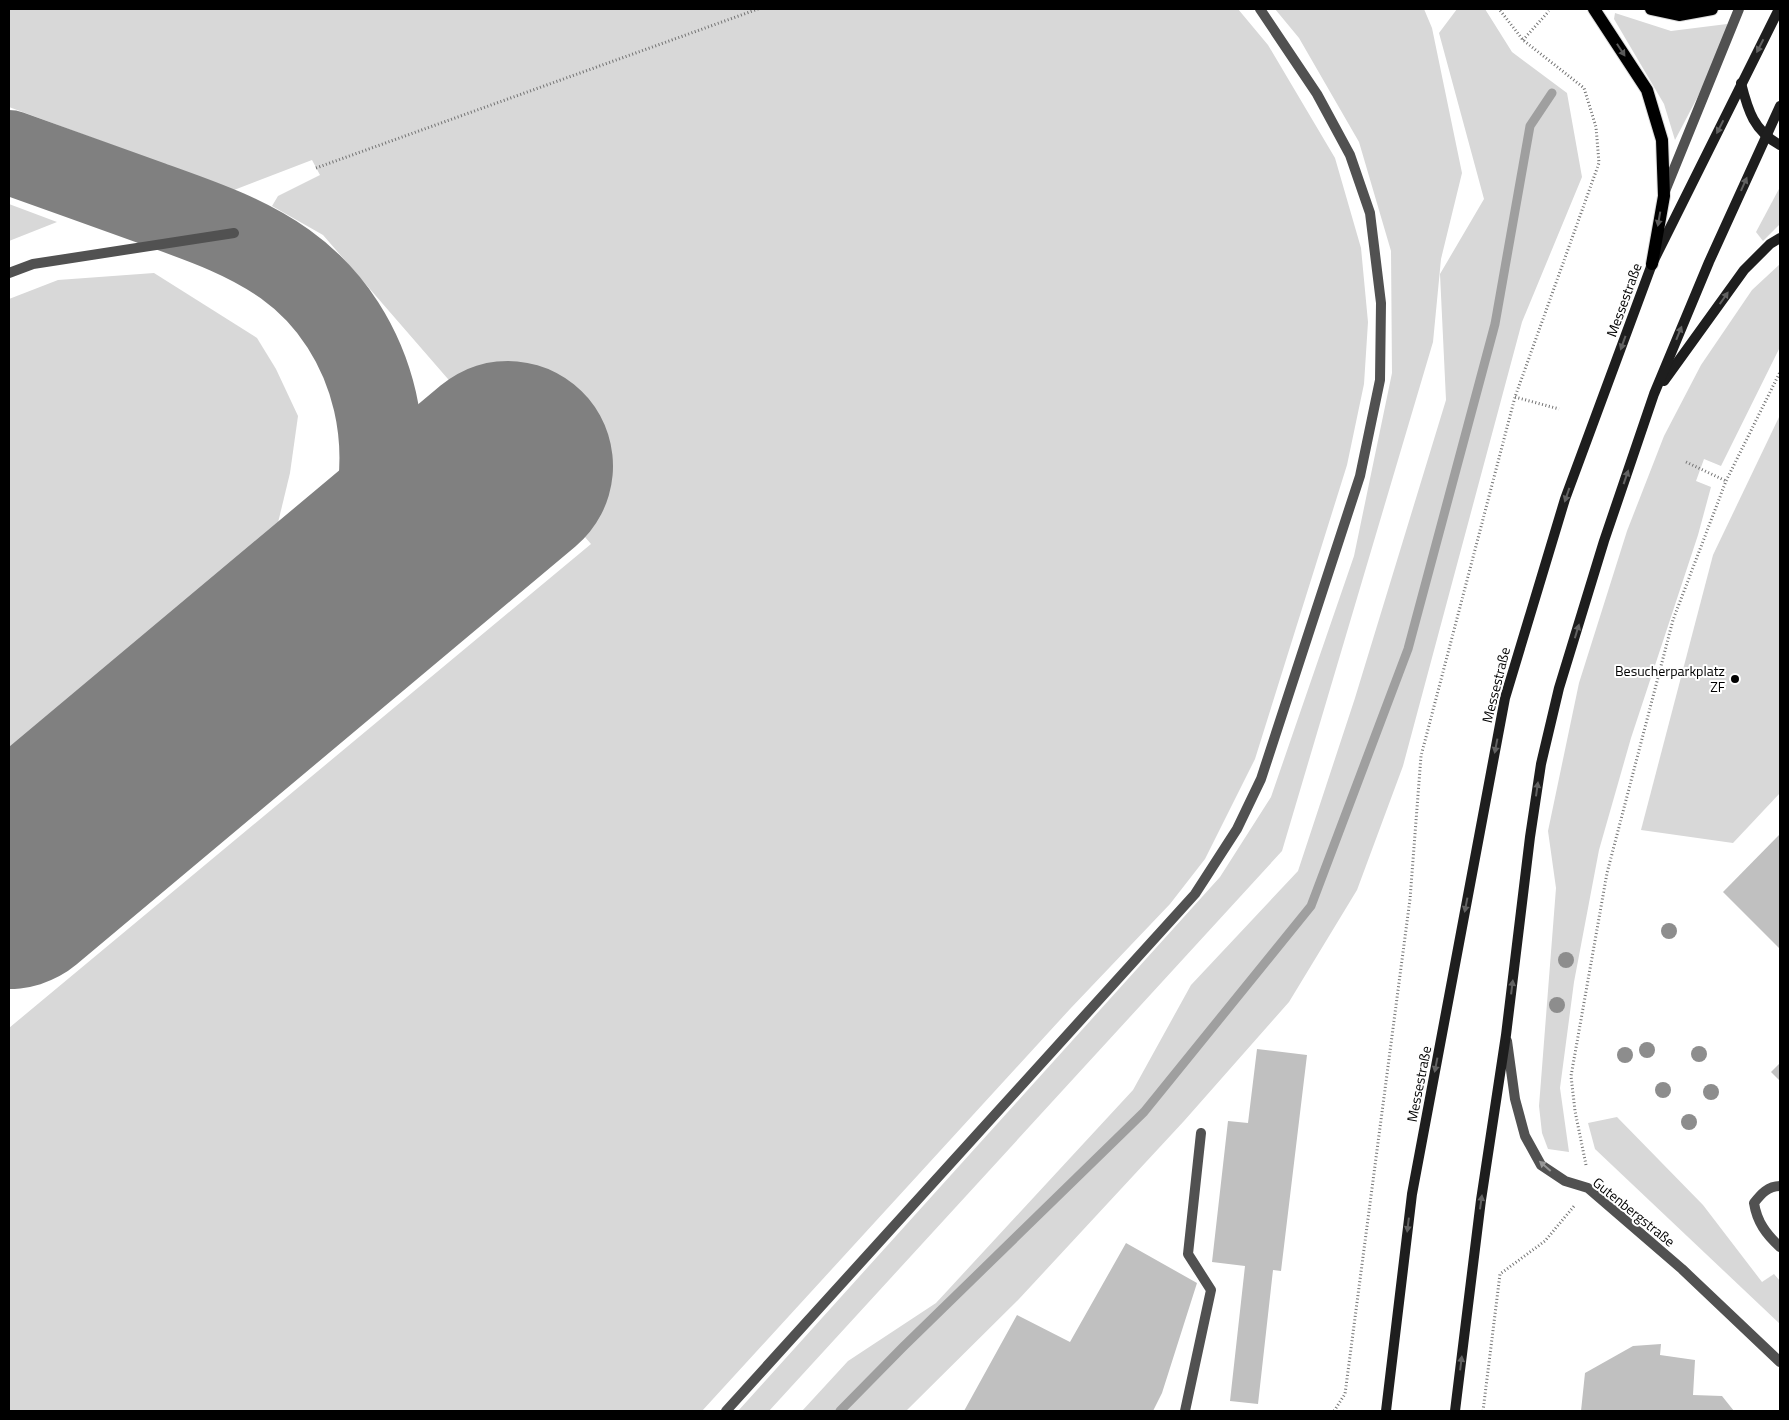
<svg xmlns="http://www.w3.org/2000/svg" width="1789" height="1420" font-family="'Titillium Web',sans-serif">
<rect width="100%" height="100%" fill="#fff"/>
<g fill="#d8d8d8">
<path d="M9,9H1238L1268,45L1335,158L1361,248L1368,322L1364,384L1347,465L1255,759L1205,859L1170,904L1070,1009L702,1411H9V1028L591,544L323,235L272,206L278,196L320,175L312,160L234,190L9,107Z"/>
<path d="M1275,9H1424L1432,28L1462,173L1441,259L1433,342L1282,851L769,1411H738L1220,877L1271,797L1354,556L1392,373L1391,251L1359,142L1299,38Z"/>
<path d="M1457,9H1485L1512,52L1567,93L1582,177L1522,322L1403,766L1357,890L1289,1002L1184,1121L1019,1299L906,1411H802L848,1361L936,1303L1133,1090L1191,985L1298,871L1355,698L1446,400L1440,274L1484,199L1439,33Z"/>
<path d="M1615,13L1671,31L1727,24L1728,39L1675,140L1664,104L1614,19Z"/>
<path d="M1780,187V224L1763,241L1756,232Z"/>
<path d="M9,204L57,222L9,241Z"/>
<path d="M1780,264V347L1721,466L1704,459L1696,481L1711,487L1698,535L1631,738L1599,850L1574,982L1560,1088L1569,1152L1548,1149L1542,1133L1539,1106L1556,888L1548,831L1579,683L1627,531L1664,436L1701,365L1752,290Z"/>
<path d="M154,273L257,338L276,369L298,416L290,473L276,531L9,754V299L58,280Z"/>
<path d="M1780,415V793L1733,843L1641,830L1713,555Z"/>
<path d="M1617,1117L1703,1205L1762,1282L1774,1274L1780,1281V1324L1595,1149L1588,1123Z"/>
</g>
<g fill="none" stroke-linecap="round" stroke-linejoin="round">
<path stroke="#9f9f9f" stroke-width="9" d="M840,1411L903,1347L1144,1112L1311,906L1408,649L1495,324L1530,126L1552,93"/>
<path stroke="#808080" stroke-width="84" d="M9,152C56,169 104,186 151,203C198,220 244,235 285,264C379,331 407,463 357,565C342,597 317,623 292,647"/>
<path stroke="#808080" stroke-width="210" d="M9,884L508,466"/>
</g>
<g fill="#c0c0c0">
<path d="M1780,834V949L1723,892Z"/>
<path d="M1257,1049L1307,1055L1281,1271L1273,1270L1258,1404L1230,1401L1245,1266L1212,1262L1228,1121L1248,1123Z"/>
<path d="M1780,1063V1081L1771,1072Z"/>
<path d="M1126,1243L1197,1283L1162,1393L1153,1411H964L1017,1315L1070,1342Z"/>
<path d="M1661,1344L1660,1355L1695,1360L1693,1395L1722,1396L1734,1411H1581L1585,1373L1633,1346Z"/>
</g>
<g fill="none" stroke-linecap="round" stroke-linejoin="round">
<defs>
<g id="primary">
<path d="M1594,9L1647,90L1662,140L1664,196L1652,264"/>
<path d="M1651,9L1679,15L1712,9"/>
</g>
</defs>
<use href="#primary" stroke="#dbdbdb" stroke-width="14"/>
<g stroke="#737373" stroke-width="3" stroke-dasharray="1 2.5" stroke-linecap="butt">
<path d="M1523,40L1549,11"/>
<path d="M316,168L758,9"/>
<path d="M1515,397L1559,409"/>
<path d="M1686,462L1726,481"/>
<path d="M1586,1165L1575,1111L1571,1076L1607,873L1673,620L1726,481L1780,372"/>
<path d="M1334,1411L1345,1394L1410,899L1421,756L1515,397L1599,163L1596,127L1584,88L1523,40L1499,9"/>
<path d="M1483,1411L1500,1274L1545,1241L1575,1205"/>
</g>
<g stroke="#515151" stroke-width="10">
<path d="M1665,191L1739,9"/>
<path d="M9,273L33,264L234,233"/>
<path d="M1780,1186C1768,1186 1761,1194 1754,1203C1757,1222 1766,1234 1780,1247"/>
<path d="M726,1411L1195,894L1237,829L1261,779L1360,476L1380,380L1381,303L1370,213L1350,155L1317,94L1260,9"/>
<path d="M1185,1411L1211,1290L1188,1254L1201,1133"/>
</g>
<path stroke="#515151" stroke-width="10" d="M1507,1041L1515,1099L1525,1136L1541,1165L1565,1181L1588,1188L1682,1269L1780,1362"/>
<g stroke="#1e1e1e" stroke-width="10">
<path d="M1741,83C1748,111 1754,131 1780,145"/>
<path d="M1664,381L1744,270L1770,244L1780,238"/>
<path d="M1386,1411L1412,1194L1505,698L1565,499L1652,264L1779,9"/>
<path d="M1455,1411L1481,1200L1506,1035L1530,837L1541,764L1559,688L1604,541L1654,394L1709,262L1780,106"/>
</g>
<use href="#primary" stroke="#000" stroke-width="12"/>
</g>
<g fill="#8d8d8d">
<circle cx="1669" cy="931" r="8"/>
<circle cx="1566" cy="960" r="8"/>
<circle cx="1557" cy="1005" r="8"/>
<circle cx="1647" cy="1050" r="8"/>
<circle cx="1699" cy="1054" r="8"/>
<circle cx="1625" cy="1055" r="8"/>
<circle cx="1663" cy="1090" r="8"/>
<circle cx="1711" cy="1092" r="8"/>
<circle cx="1689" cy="1122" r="8"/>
</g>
<defs><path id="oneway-solid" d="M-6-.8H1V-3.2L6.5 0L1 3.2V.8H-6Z" transform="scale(1.25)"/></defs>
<g fill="#626262">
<use href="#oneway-solid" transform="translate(1760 46) rotate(117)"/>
<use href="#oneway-solid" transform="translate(1720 127) rotate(117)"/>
<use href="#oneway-solid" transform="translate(1744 184) rotate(-66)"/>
<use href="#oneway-solid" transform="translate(1724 298) rotate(-55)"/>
<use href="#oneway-solid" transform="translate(1679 333) rotate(-68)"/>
<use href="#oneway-solid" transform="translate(1623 343) rotate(110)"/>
<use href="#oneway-solid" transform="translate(1626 477) rotate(-71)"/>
<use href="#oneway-solid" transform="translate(1567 495) rotate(109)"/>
<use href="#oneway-solid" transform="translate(1577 631) rotate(-73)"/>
<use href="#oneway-solid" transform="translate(1496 746) rotate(101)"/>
<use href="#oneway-solid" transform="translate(1537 789) rotate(-82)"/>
<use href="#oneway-solid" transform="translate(1466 905) rotate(101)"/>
<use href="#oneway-solid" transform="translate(1512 987) rotate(-83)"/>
<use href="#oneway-solid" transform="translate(1436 1065) rotate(101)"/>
<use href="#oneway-solid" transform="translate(1481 1202) rotate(-82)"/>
<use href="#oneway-solid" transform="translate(1408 1225) rotate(97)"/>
<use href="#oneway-solid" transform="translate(1461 1363) rotate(-83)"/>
</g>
<g fill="#595959">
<use href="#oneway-solid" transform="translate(1621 50) rotate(57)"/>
<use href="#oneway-solid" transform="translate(1659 219) rotate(100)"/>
</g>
<use fill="#979797" href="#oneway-solid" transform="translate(1545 1166) rotate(-139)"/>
<circle fill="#000" stroke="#fff" stroke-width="2" cx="1735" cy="679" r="5"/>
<g text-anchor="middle" stroke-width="4" stroke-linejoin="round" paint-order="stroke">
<g font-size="14" fill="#000" stroke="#fff">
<text transform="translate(1624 300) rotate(-70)" y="5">Messestraße</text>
<text transform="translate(1496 685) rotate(-76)" y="5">Messestraße</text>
<text transform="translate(1419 1084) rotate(-79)" y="5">Messestraße</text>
<text transform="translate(1634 1212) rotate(39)" y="5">Gutenbergstraße</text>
</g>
<g font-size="14" fill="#000" stroke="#fff" text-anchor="end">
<text x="1725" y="676">Besucherparkplatz<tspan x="1725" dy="16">ZF</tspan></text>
</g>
</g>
<rect width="1789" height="1420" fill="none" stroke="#000000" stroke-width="20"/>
</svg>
